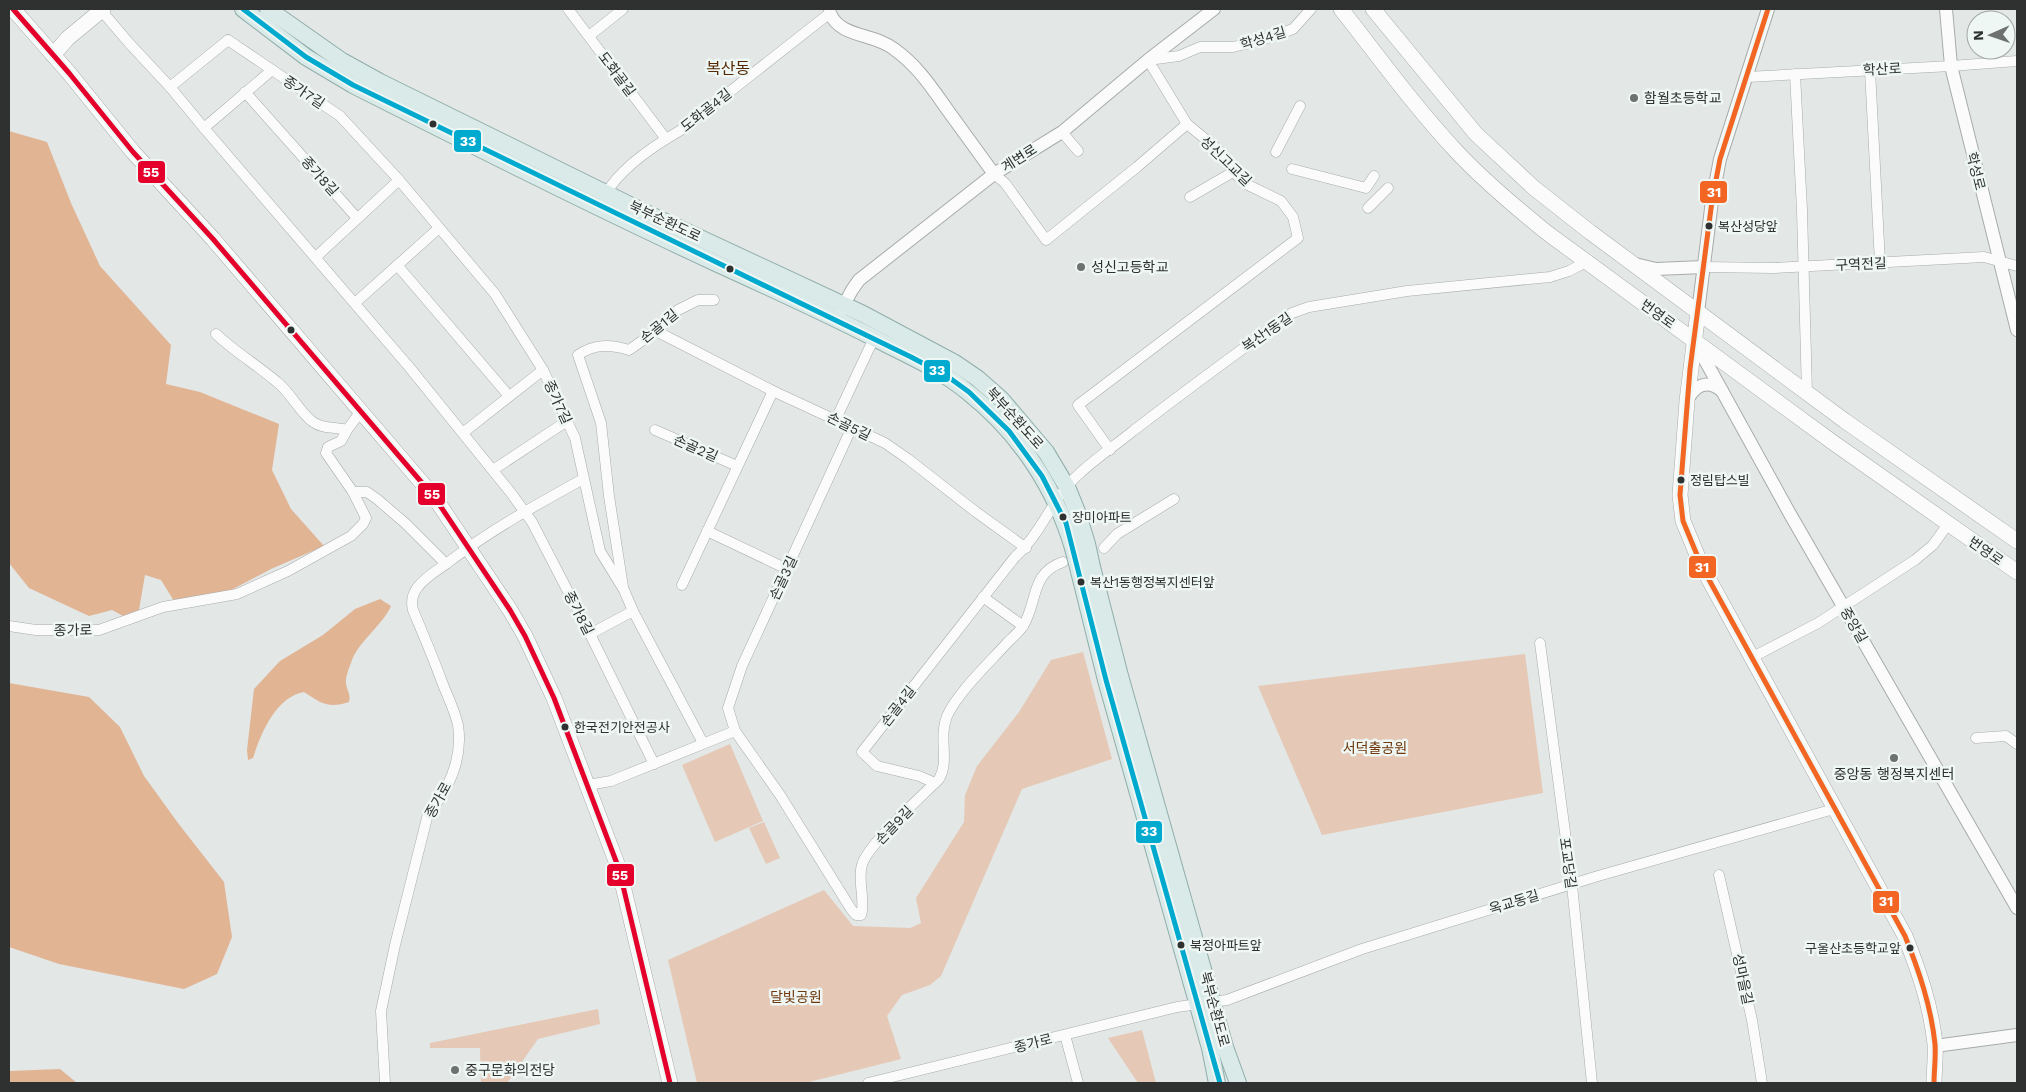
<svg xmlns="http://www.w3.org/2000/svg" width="2026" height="1092" font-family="'Work Sans','Noto Sans KR',sans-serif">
<rect width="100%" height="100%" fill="#e3e7e6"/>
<g fill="#e5c9b6">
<path d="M1083,652L1112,759L1022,789L941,976L930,985L902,995L887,1016L901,1059L805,1083H697L668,960L824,890L853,926L910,928L921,923L916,898L964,822L965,795L977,766L1019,712L1051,660Z"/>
<path d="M1525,654L1543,793L1322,835L1258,686Z"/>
<path d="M730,744L763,821L715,842L682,765Z"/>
<path d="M764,822L780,858L766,864L749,828Z"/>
<path d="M598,1009L600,1024L538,1039L507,1083C496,1080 491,1083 481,1083L480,1048H430V1043Z"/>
<path d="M1142,1030L1156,1083H1138L1108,1038Z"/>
</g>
<g fill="#e1b494">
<path d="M9,131L47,142L71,203L100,266L171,345L166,384L200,392L279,424L272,470L291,509L324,546L271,569L231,590L174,601L161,580L145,575L139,610L125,617L112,610L89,616L29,588L9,563Z"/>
<path d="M380,599L391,606C382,626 360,640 352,660C350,666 345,677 346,683C347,691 351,694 349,702C328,709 321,703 304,692C276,697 261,733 253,758L248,760L247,750L254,689L280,661L323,635L355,609Z"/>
<path d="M9,683L89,697L120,727L144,776L178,823L224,882L232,937L217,974L184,989L59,964L9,947Z"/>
<path d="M60,1069L77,1083H9V1071Z"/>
</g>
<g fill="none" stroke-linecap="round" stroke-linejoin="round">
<defs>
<g id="minor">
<path d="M100,9L129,43L170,87L204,128L410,368L511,493L532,522L590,634L654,764"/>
<path d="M568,9L666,139"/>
<path d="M589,36L623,9"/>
<path d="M1870,70L1880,263"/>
<path d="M1795,74L1802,210L1807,393"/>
<path d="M1747,77L1951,66L2017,61"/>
<path d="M170,87L228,40L340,116L399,180L495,294L543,370L575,438L600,551L624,590L633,611L703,743"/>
<path d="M245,92L357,218"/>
<path d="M204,128L272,70"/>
<path d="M1062,132L1078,151"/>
<path d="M1276,152L1300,106"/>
<path d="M1292,169L1366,188L1374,176"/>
<path d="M994,174L1005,183L1046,240L1137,167L1187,124"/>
<path d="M606,194C620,168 655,145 681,130L830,13L829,9"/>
<path d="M1190,197L1233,172"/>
<path d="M1368,208L1388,188"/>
<path d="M316,257L399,180"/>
<path d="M397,265L509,396"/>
<path d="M1704,267L1774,268L1984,257L2017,266"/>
<path d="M355,303L439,228"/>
<path d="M656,331L773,391L885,443L908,459L976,512L1026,548"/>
<path d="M216,334C235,352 257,365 277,382C291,393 300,413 313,422C323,429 335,427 347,430"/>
<path d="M836,419L874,338"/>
<path d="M852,427L742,666L728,708L735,731L780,795L851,909L856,915H861C866,901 857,881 862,865C867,845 922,796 939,779C950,761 938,738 947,716C958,692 989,663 1007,643C1012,638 1019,632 1023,626C1038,602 1030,573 1063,562"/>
<path d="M655,430L737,466"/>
<path d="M464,432L543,370"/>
<path d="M1110,450L1078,405L1298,238L1293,217L1281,201L1248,185L1233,172L1221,152L1187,124L1148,60L1179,56L1200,47H1233L1262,40L1293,29L1311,9"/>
<path d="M493,470L567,421"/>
<path d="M353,492H367L377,499L405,523L446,564"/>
<path d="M707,531L787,569"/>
<path d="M1104,548L1117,534L1174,499"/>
<path d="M682,585L773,391"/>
<path d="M623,587L609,496L601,423L578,355C594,344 610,344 629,350L656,331L678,310L698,300H714"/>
<path d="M983,597L1023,626"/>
<path d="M9,626L36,630H99L163,607L237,594L288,571L351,536L363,524L366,518L353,492L326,453L328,447L341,441L347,430L361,411"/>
<path d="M590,634L633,611"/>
<path d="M1540,643L1572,885L1592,1083"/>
<path d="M1751,658L1818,623L1915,560L1933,545L1948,524"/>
<path d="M1976,738L2006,736L2017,744"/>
<path d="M935,783L919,776L877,766L862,752L1015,557C1042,533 1052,498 1079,474C1096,458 1116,445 1133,431C1185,391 1238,352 1292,313L1309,307L1407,291L1550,277L1569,271L1586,262"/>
<path d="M588,785L611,781L735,731"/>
<path d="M1719,875L1752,1020L1762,1083"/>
<path d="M1065,1035L1078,1083"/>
<path d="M385,1083L381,1011L395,945L428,814C449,789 463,758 458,725C455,711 447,695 442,682C433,657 423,634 413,610C411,602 412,595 417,588C424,578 436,571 446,564C489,531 536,505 583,479"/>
<path d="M868,1083L1177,1007L1227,1000L1362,949L1598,876L1834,809"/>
</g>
<g id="tertiary">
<path d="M1946,9L1951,66L2017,330"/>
<path d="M830,13C840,38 874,33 894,49C918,66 932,88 949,112C964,133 979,153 994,174"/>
<path d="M1635,264L1656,269L1704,267"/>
<path d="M840,312L852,290L859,280L994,174L1062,132L1148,60L1214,9"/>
<path d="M1698,312L1712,201L1720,159L1768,9"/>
<path d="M1695,342L1790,514L2017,908"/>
<path d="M1687,401C1694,386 1707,378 1722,391"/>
<path d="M1935,1046L2017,1035"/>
</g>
<g id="secondary">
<path d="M13,9L69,73L133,152L213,239L435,498L510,610L525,636L554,698L619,869L670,1083"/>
<path d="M1341,9C1378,56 1414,106 1456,151C1483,180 1514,206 1546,232L1831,441L2017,572"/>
<path d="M1373,9L1476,134L1534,188L1590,232L1845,421L2017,541"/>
<path d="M53,55L68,38L103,9"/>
<path d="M1698,312L1687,401L1680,495L1683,521L1702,567L1905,936C1919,971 1931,1006 1935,1044C1936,1057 1934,1071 1934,1083"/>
</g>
<g id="primary">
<path d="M243,9L306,57L353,85C474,146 595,207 718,264C773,289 828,314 882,342C912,357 943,371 969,393C1019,433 1055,487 1073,548"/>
<path d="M268,9L342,61L380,82L642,211L863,314L955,363L977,378L1001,399L1046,452L1067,487L1078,514L1087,544"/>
<path d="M1092,567L1120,676L1225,1047L1238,1083"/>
<path d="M1079,571L1106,680L1210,1048L1217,1083"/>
</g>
</defs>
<use href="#minor" stroke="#a8abab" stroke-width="11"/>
<use href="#tertiary" stroke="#a8abab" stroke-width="14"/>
<use href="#secondary" stroke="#a8abab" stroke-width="16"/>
<use href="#primary" stroke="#8faeaa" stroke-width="18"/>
<use href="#minor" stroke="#fbfbfb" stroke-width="10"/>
<use href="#tertiary" stroke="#fbfbfb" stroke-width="12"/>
<use href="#secondary" stroke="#fbfbfb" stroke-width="15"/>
<use href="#primary" stroke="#daeae8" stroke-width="16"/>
<defs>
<g id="primary-bridge">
<path d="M1087,544L1092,567"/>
<path d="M1073,548L1079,571"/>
</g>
</defs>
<use href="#primary-bridge" stroke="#8faeaa" stroke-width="18" stroke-linecap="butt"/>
<use href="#primary-bridge" stroke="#daeae8" stroke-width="16"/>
<defs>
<path id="bus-1" d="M243,9L306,57L353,85L911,357L947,376L969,392L1009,431L1042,476L1066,523L1106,680L1220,1083"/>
<path id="bus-2" d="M1768,9L1720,159L1712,201L1690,369L1680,495L1683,521L1702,567L1905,936C1919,971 1931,1006 1935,1044C1936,1057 1934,1071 1934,1083"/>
<path id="bus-3" d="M13,9L69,73L133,152L213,239L435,498L510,610L525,636L554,698L619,869L670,1083"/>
</defs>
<use href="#bus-1" stroke="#eef7f4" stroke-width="9"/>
<use href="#bus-2" stroke="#eef7f4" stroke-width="9"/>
<use href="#bus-3" stroke="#eef7f4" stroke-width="9"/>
<use href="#bus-1" stroke="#00a9ce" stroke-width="5"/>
<use href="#bus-2" stroke="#f26522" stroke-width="5"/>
<use href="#bus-3" stroke="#e4002b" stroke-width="5"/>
</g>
<g fill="#6d7170" stroke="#eef7f4" stroke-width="2">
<circle cx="1634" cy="98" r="5"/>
<circle cx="1081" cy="267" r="5"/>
<circle cx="1894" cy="758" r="5"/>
<circle cx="455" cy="1070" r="5"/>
</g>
<g fill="#2e3130" stroke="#eef7f4" stroke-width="2">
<circle cx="433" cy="124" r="4.5"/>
<circle cx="1709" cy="226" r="4.5"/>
<circle cx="730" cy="269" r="4.5"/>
<circle cx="291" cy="330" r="4.5"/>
<circle cx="1681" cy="480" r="4.5"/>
<circle cx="1063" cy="517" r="4.5"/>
<circle cx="1081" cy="582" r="4.5"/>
<circle cx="565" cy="727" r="4.5"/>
<circle cx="1181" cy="945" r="4.5"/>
<circle cx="1910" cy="948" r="4.5"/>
</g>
<g text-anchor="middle" stroke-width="5" stroke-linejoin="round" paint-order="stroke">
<g font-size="13" fill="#2e3130" stroke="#eef7f4" text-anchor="start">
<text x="1718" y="231">복산성당앞</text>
<text x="1690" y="485">정림탑스빌</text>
<text x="1072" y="522">장미아파트</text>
<text x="1090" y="587">복산1동행정복지센터앞</text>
<text x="574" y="732">한국전기안전공사</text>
<text x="1190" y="950">북정아파트앞</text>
<text x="1901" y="953" text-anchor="end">구울산초등학교앞</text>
</g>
<g font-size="14" fill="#2e3130" stroke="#eef7f4">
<text transform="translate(1263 38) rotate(-17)" y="5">학성4길</text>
<text transform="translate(1882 69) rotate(-3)" y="5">학산로</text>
<text transform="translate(617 74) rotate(53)" y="5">도화골길</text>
<text transform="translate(304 92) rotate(34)" y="5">종가7길</text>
<text transform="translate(706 110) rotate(-38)" y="5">도화골4길</text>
<text transform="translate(1019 158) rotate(-32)" y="5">계변로</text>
<text transform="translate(1226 161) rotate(44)" y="5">성신고교길</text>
<text transform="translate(1976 171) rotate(76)" y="5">학성로</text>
<text transform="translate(320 176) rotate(48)" y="5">종가8길</text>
<text transform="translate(665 221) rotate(25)" y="5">북부순환도로</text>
<text transform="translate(1861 264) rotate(-2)" y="5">구역전길</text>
<text transform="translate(1658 314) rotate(36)" y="5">번영로</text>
<text transform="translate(659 326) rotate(-39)" y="5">손골1길</text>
<text transform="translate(1267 332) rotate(-35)" y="5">복산1동길</text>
<text transform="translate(558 402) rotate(65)" y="5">종가7길</text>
<text transform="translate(1015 418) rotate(48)" y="5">북부순환도로</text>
<text transform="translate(849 426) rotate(26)" y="5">손골5길</text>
<text transform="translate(696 448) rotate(24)" y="5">손골2길</text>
<text transform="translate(1986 551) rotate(35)" y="5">번영로</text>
<text transform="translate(783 578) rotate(-65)" y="5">손골3길</text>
<text transform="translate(579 613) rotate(63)" y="5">종가8길</text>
<text transform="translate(1854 625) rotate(60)" y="5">중앙길</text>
<text transform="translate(73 630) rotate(-1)" y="5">종가로</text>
<text transform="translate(898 706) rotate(-52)" y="5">손골4길</text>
<text transform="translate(438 800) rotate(-61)" y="5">종가로</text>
<text transform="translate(894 825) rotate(-46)" y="5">손골9길</text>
<text transform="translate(1568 863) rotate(82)" y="5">포교당길</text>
<text transform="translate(1514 902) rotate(-17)" y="5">옥교동길</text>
<text transform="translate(1743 979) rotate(78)" y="5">성마을길</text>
<text transform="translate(1215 1009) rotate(75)" y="5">북부순환도로</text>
<text transform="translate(1033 1043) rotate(-14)" y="5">종가로</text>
</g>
<g font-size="14" fill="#2e3130" stroke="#eef7f4" text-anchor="start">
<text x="1644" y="103">함월초등학교</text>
<text x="1091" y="272">성신고등학교</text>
<text x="1894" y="779" text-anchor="middle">중앙동 행정복지센터</text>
<text x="465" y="1075">중구문화의전당</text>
</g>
<g font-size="14" fill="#70380b" stroke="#eef7f4">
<text x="1375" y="753">서덕출공원</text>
<text x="796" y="1002">달빛공원</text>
</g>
<g font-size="16" fill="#552804" stroke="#eef7f4">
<text x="728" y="74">복산동</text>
</g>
</g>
<g stroke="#eef7f4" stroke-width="2">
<rect x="453" y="129" width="29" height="24" rx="5" fill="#00a9ce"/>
<rect x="137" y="160" width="29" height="24" rx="5" fill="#e4002b"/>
<rect x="1699" y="180" width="29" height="24" rx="5" fill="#f26522"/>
<rect x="923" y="359" width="28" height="24" rx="5" fill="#00a9ce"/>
<rect x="417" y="482" width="29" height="24" rx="5" fill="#e4002b"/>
<rect x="1688" y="555" width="29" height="24" rx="5" fill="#f26522"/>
<rect x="1135" y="820" width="28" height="24" rx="5" fill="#00a9ce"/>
<rect x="606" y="863" width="29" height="24" rx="5" fill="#e4002b"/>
<rect x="1872" y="890" width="28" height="24" rx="5" fill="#f26522"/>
</g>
<g font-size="14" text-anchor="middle" font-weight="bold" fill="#fff">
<text x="468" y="146">33</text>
<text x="151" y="177">55</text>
<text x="1714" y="197">31</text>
<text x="937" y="375">33</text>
<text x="432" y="499">55</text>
<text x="1702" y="572">31</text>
<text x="1149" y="836">33</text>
<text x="620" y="880">55</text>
<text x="1886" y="906">31</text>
</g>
<rect width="2026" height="1092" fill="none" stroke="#2e3130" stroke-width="20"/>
<g transform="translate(1991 35) rotate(268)"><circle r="24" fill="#eef7f4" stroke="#a1a8a6"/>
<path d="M0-4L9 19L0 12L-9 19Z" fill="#6d7170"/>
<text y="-8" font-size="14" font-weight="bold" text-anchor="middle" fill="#2e3130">N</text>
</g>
</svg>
